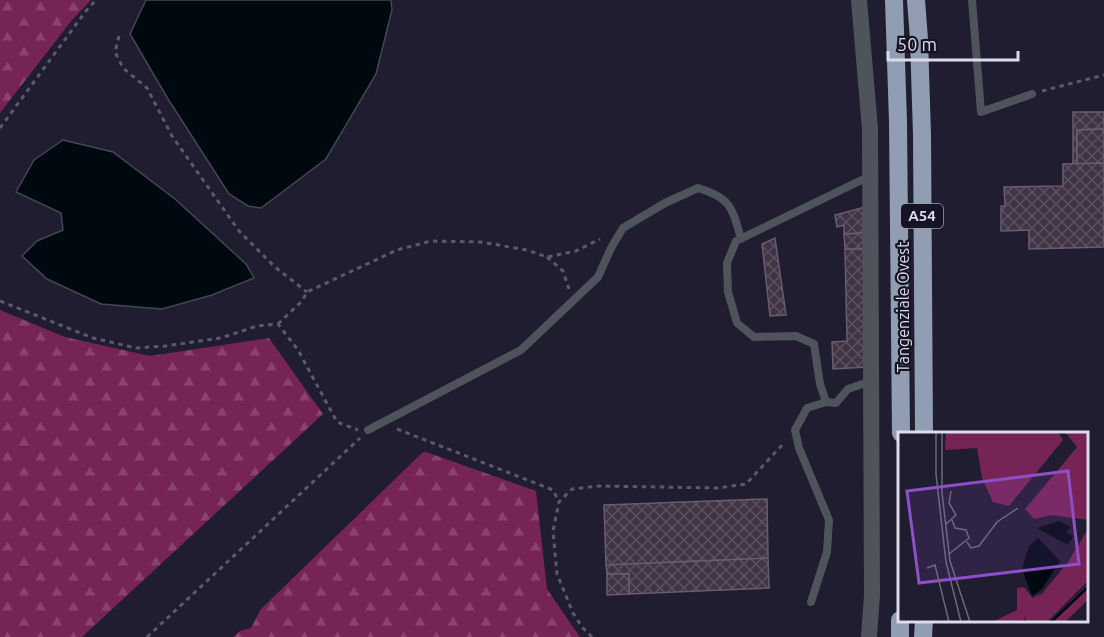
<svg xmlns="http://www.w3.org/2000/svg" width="1104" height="637" font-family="Ubuntu,sans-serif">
<defs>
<pattern id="forest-firs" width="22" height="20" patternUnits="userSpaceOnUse" patternTransform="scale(1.5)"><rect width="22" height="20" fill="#762456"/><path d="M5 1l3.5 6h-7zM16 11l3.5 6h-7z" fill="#89436e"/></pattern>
<pattern id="building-cross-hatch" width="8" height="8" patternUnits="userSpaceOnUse" patternTransform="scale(1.5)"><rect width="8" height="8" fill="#413445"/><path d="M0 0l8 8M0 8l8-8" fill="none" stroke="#5c5160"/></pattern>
</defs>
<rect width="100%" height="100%" fill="#1f1d2f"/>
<g fill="url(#forest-firs)">
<path d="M0,0H91L72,20L0,113Z"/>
<path d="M0,310L65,337L150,356L269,338L323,414L82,637H0Z"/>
<path d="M426,452L536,491L547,589L580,637H233L240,631L251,628L261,609L422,453Z"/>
</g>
<g fill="#000910" stroke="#424851" stroke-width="1.5">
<path d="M146,0H391L392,10L376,74L326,159L261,208L248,206L229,194L168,99L130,34Z"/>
<path d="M63,140L113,152L175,199L246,264L254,278L212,295L162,309L101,304L47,279L22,256L37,241L63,230L61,213L16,192L34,160Z"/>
</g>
<g fill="url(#building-cross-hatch)" stroke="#6a5c6f" stroke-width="1.5">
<path d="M1073,112H1104V145V129L1077,130V164H1073Z"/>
<path d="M1104,129V163L1077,164V130Z"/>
<path d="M1104,163V247L1029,249V230L1001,231V206H1005L1004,187L1063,186V164Z"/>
<path d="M865,207V233L844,234V225L837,227L835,215Z"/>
<path d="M865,233V249H845L844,234Z"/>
<path d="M775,238L786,315L770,316L762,244Z"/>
<path d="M845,249H865L867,367L833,369L832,342L847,341Z"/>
<path d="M767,499L768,558L606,565L604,505Z"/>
<path d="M768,558L769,588L629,594V574H607L606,565Z"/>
<path d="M607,574H629V594L607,595Z"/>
</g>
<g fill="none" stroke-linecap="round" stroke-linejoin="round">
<g stroke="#5c5a6a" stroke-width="3" stroke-dasharray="4.5 4.5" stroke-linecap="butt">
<path d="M119,36L115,52L123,68L147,88L172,136L239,231L275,267L307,292"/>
<path d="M1042,91L1104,75"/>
<path d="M0,128L86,11L96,0"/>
<path d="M547,257L563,271L569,289"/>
<path d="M0,301L93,338L136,348L165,346L221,338L257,326L278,324L298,350L337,422L358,430"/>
<path d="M278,324L302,301L307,292L397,250L431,241L481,242L527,250L547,257L576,251L600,239"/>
<path d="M397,429L553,490L559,502"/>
<path d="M147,637L360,438"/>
<path d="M592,637L582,627L573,613L557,574L553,531L559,502L572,489L600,486L718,488L746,484L784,443"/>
</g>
<g stroke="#4f545c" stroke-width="8">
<path d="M972,0L981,112L1032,94"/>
<path d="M826,402L820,384L814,344L796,336L754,337L737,323L728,292L727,263L736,241L870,176"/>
<path d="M368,430L521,350L598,277L611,248L623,228L665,203L698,188C731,198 732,207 741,239"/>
<path d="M811,602L827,552L829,520L799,448L795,430L807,408L826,402L836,403L848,389L871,381"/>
</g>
<path stroke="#4f545c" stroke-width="16" d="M859,0L870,129L872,595L869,637"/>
<g stroke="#909db2" stroke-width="18">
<path d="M894,0L898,122L901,433"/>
<path d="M916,0L919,39L922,135L924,433"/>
<path d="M900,637V620"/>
<path d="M923,637L924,620"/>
</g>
</g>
<g text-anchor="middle" stroke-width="4.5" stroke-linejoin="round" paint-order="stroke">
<rect fill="#161325" stroke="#a1a0ae" stroke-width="1.5" x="901" y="204" width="42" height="24" rx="4.5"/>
<g font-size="15" font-weight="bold" fill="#dddce9">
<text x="922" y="221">A54</text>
</g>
<g font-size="16" fill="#dddce9" stroke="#161325">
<text transform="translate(903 307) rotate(-90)" y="6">Tangenziale Ovest</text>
</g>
</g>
<g transform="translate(898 432)">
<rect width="190" height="190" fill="#1f1d2f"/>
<path d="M48,0H160L165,8L111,74L95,70L84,46L79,16L47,18ZM167,0H190V88L153,83L136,87L127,77L179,15ZM190,97V149L149,190H126L131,177L170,130ZM190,152V168L167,190H151ZM126,155L135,166L143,161L124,190H94L119,178V156Z" fill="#762456"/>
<path d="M161,89L173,95L168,100L175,104L170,113L139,96ZM140,106L162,129L144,157L134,164L124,137L131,114Z" fill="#000910"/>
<path fill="none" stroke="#000910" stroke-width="3" d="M153,190L191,154"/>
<path fill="none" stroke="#6b6979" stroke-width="1.5" d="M38,0V42L48,130L63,190M44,0V61L52,129L72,190M48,92L58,83L51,71L53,59M69,110L73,116L81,114L99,90L120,76M51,122L71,106L68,98L57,96L54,88M29,136L37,133L51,190"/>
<path fill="#8f4fc7" fill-opacity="0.15" stroke="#8f4fc7" stroke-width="3" d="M170,39L181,132L21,151L9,59Z"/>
<rect width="190" height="190" fill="none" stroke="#dddce9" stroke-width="3"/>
</g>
<path d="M888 51v9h130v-9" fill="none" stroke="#dddce9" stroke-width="3"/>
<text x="897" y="51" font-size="18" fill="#dddce9" stroke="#161325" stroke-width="4.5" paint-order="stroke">50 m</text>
</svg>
